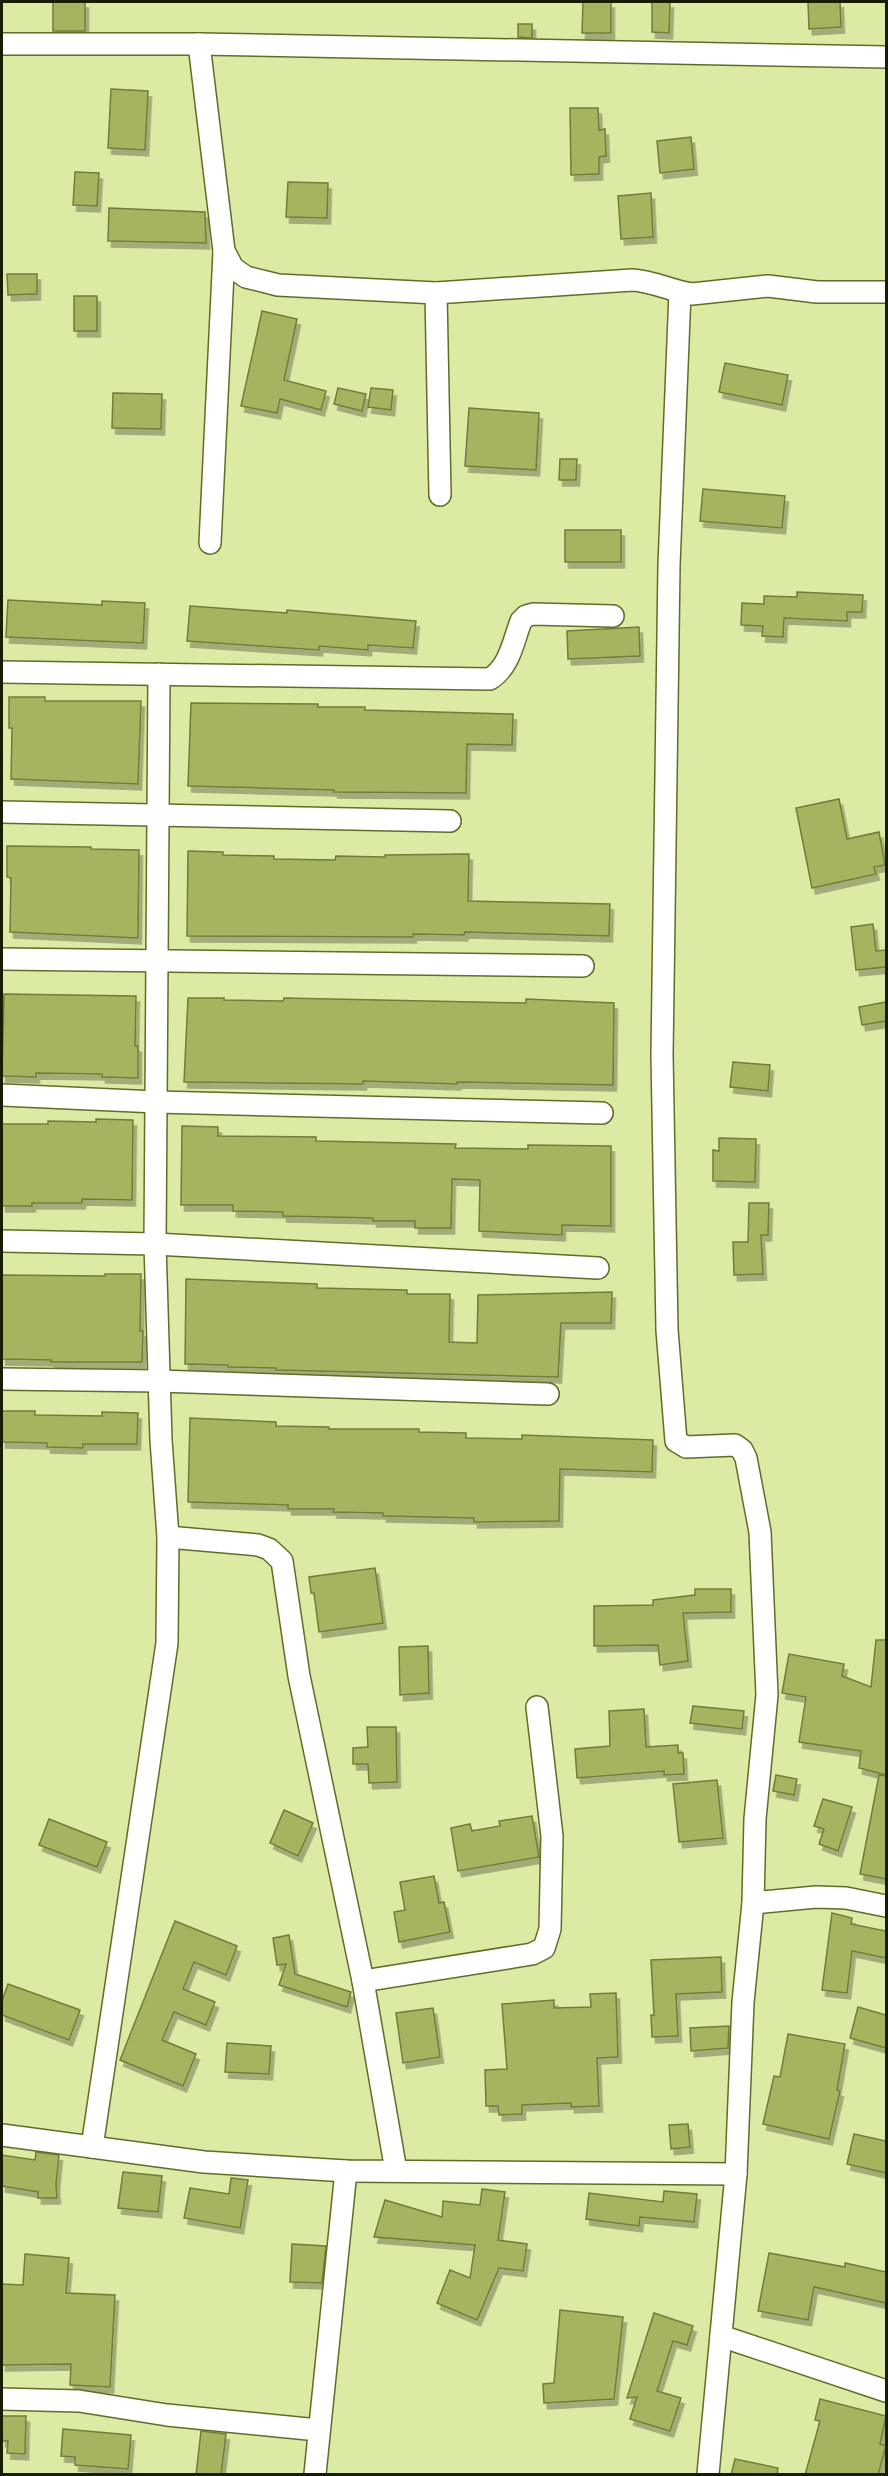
<svg xmlns="http://www.w3.org/2000/svg" width="888" height="2476" font-family="'Exo 2',sans-serif">
<defs>
<filter id="shadow"><feDropShadow dx="3.5" dy="6" stdDeviation="0" flood-color="#0004"/></filter>
</defs>
<rect width="100%" height="100%" fill="#dceba4"/>
<g fill="#a5b55e" stroke="#717d3a" stroke-width="1.5" filter="url(#shadow)">
<rect x="53" y="2" width="32" height="29"/>
<path d="M583,2H611V33H582Z"/>
<path d="M652,2H670L669,33L652,32Z"/>
<path d="M808,2H840L841,27L809,29Z"/>
<path d="M518,24H532V38L518,37Z"/>
<path d="M111,89L148,91L145,150L108,148Z"/>
<path d="M570,108H598L599,130L605,129L606,156L599,157V174L571,175Z"/>
<path d="M691,137L694,169L660,173L657,141Z"/>
<path d="M75,172L99,173L97,206L73,205Z"/>
<path d="M288,182L328,183L327,218L286,217Z"/>
<path d="M651,193L653,237L621,239L618,196Z"/>
<path d="M109,208L205,212L206,243L108,241Z"/>
<path d="M7,274H37V294L8,295Z"/>
<rect x="74" y="296" width="23" height="35"/>
<path d="M262,311L297,319L284,380L326,391L321,410L280,399L277,413L241,406Z"/>
<path d="M725,363L788,375L782,405L719,392Z"/>
<path d="M338,388L366,394L362,411L334,404Z"/>
<path d="M371,388L393,390L391,410L368,407Z"/>
<path d="M113,393L162,394L161,429L112,428Z"/>
<path d="M469,408L539,413L536,470L465,466Z"/>
<path d="M560,459H577L576,480H559Z"/>
<path d="M703,489L785,496L782,528L700,521Z"/>
<rect x="565" y="530" width="56" height="32"/>
<path d="M797,592L863,595L862,612H847V621L784,618L783,637L762,636L763,626L741,625L742,603L764,604V596L797,597Z"/>
<path d="M8,600L102,605V601L145,603L143,643L6,637Z"/>
<path d="M190,606L287,613V610L416,621L413,648L368,645V650L319,646V650L187,641Z"/>
<path d="M639,627L640,656L568,659L567,631Z"/>
<path d="M9,697H45V701H141L138,784L11,779L12,728H9Z"/>
<path d="M191,703L318,704V707H365V710L513,714L512,745L467,744L466,793L334,792V790L188,786Z"/>
<path d="M839,799L847,839L879,832L885,865L874,867L876,874L812,888L796,808Z"/>
<path d="M7,846L91,847V849L139,850L138,938L10,932L11,878L7,877Z"/>
<path d="M188,851L223,852V855L274,856V859L335,860L336,856L385,857V855L469,854L468,901L610,904L609,936L465,932L464,935L413,934V937L187,936Z"/>
<path d="M873,924L876,951L886,950V967L856,970L851,927Z"/>
<path d="M4,994L136,996L135,1046H138V1078L102,1077V1074L36,1073V1077L2,1076Z"/>
<path d="M188,998H224V1000L283,1001L284,998L526,1003V999L614,1003L613,1085L457,1082V1084L363,1081V1084L184,1082Z"/>
<path d="M886,1002V1021L862,1025L859,1007Z"/>
<path d="M733,1062L770,1065L768,1091L730,1087Z"/>
<path d="M96,1119L133,1120L132,1200L82,1199V1203H32V1206H2V1124H48V1121L96,1122Z"/>
<path d="M182,1126L218,1127V1136L316,1137V1141L456,1144L455,1148L528,1149V1145L611,1146V1226L562,1225V1235L479,1231L480,1180L452,1179L451,1228H415V1221H373V1218L283,1216V1212L233,1211V1205H181Z"/>
<path d="M719,1138L756,1139L755,1182L713,1181V1150L719,1151Z"/>
<path d="M749,1203H769L768,1235H761L763,1274L734,1275L733,1242H748Z"/>
<path d="M105,1274H141L140,1331H143L142,1362H51V1360L2,1359V1275L105,1276Z"/>
<path d="M186,1279L317,1284V1288L407,1290V1294H450L449,1342L477,1343L478,1295L612,1292L611,1323H561L558,1377L276,1370V1368L228,1367V1365L185,1364Z"/>
<path d="M2,1411H35V1415L102,1416V1412L138,1413L137,1444H83V1448L47,1447V1443L2,1442Z"/>
<path d="M190,1418L276,1422V1426L329,1427V1429H419V1432L466,1433V1438L522,1439V1435L653,1440L652,1472L560,1469L559,1521L474,1522V1518L383,1516V1513L333,1512L334,1509H288V1505L188,1502Z"/>
<path d="M375,1568L383,1623L319,1632L314,1593H311L309,1577Z"/>
<path d="M695,1589H731V1612L683,1613L688,1661L660,1665L658,1645L594,1646V1606L653,1605V1600L695,1595Z"/>
<path d="M876,1640H886V1775L859,1768L861,1751L799,1742L806,1697L782,1693L789,1654L844,1664L842,1676L871,1687Z"/>
<path d="M428,1646L429,1693L400,1695L399,1647Z"/>
<path d="M693,1706L744,1711L742,1729L690,1723Z"/>
<path d="M644,1709L646,1747L678,1745V1753H683L684,1774L664,1775V1771L577,1778L575,1749L610,1746L609,1711Z"/>
<path d="M367,1727H396L397,1782L369,1783L368,1764H353V1748L368,1747Z"/>
<path d="M776,1775L797,1779L794,1795L773,1791Z"/>
<path d="M879,1775L886,1776V1879L860,1874Z"/>
<path d="M717,1780L723,1838L679,1842L673,1784Z"/>
<path d="M823,1799L852,1807L838,1851L819,1844L824,1829L814,1826Z"/>
<path d="M284,1810L313,1823L298,1856L270,1843Z"/>
<path d="M532,1816L539,1857L458,1871L451,1828L470,1824L472,1831L500,1826L499,1821Z"/>
<path d="M49,1819L107,1842L97,1867L39,1845Z"/>
<path d="M434,1876L439,1903L444,1902L450,1932L399,1942L394,1912L405,1910L400,1882Z"/>
<path d="M832,1913L852,1918L851,1924L886,1931V1958L852,1951L847,1993L822,1990Z"/>
<path d="M175,1921L237,1946L226,1975L194,1962L183,1989L215,2002L206,2025L174,2012L162,2040L196,2054L183,2086L120,2060Z"/>
<path d="M289,1935L295,1974L351,1992L347,2007L279,1985L286,1964L277,1965L273,1938Z"/>
<path d="M721,1957L722,1992L676,1994L678,2036L652,2037L651,2015H654L651,1960Z"/>
<path d="M8,1984L80,2010L69,2040L2,2015V2001Z"/>
<path d="M616,1993L618,2057L597,2058L599,2106L571,2107V2103L522,2105V2114L499,2115L498,2106H486L485,2070L507,2069L502,2004L554,2000V2008L591,2007L590,1994Z"/>
<path d="M858,2007L886,2015V2048L850,2038Z"/>
<path d="M433,2008L440,2057L403,2063L396,2013Z"/>
<path d="M729,2026L728,2048L691,2051L690,2028Z"/>
<path d="M788,2034L845,2044L837,2090L840,2091L829,2139L763,2124L774,2076L780,2077Z"/>
<path d="M227,2043L271,2046L269,2074L225,2072Z"/>
<path d="M688,2124L690,2147L671,2149L669,2125Z"/>
<path d="M854,2134L886,2141V2173L847,2164Z"/>
<path d="M36,2152L59,2155L56,2184L57,2198H38V2192L2,2186V2155L35,2160Z"/>
<path d="M123,2172L162,2176L158,2212L118,2208Z"/>
<path d="M231,2178L248,2180L240,2228L184,2218L190,2188L229,2194Z"/>
<path d="M482,2189L505,2192L498,2240L527,2244L523,2271L499,2268L477,2320L437,2303L450,2270L470,2278L475,2245L374,2237L385,2200L442,2217L443,2201L480,2205Z"/>
<path d="M664,2191L697,2194L694,2222L640,2217L639,2226L586,2219L589,2193L663,2202Z"/>
<path d="M292,2244L326,2246L322,2283L290,2282Z"/>
<path d="M769,2253L845,2267V2263L886,2272V2303L814,2287L808,2320L758,2311Z"/>
<path d="M25,2254L69,2258L66,2293L115,2295L110,2387L70,2385L71,2364L2,2365V2284L23,2285Z"/>
<path d="M560,2310L623,2317L614,2399L544,2403L543,2384L554,2383Z"/>
<path d="M654,2313L693,2326L687,2345L673,2341L657,2391L681,2398L670,2431L630,2419L637,2397L627,2398Z"/>
<path d="M820,2399L886,2416L880,2444L886,2446L878,2475H805L820,2421L815,2420Z"/>
<path d="M2,2416H26L25,2454L7,2453L8,2441H2Z"/>
<path d="M63,2429L131,2435L128,2469L75,2465V2457L61,2456Z"/>
<path d="M201,2431L226,2434L221,2475H196Z"/>
<path d="M735,2459L778,2468L777,2475H731Z"/>
</g>
<g fill="none" stroke-linecap="round" stroke-linejoin="round">
<defs>
<g id="minor">
<path d="M2,44H199L886,57"/>
<path d="M199,44L224,251L233,268L246,277L278,285L436,293L632,280C653,281 671,291 692,294L768,286L817,292H886"/>
<path d="M680,292L669,565L662,1055L667,1330L676,1441L686,1447L735,1445L742,1450L746,1458L760,1532L767,1695L755,1819L753,1903L743,2002L736,2174L708,2474"/>
<path d="M436,293L440,495"/>
<path d="M210,543L224,252"/>
<path d="M2,672L490,679C510,666 513,642 521,621L526,616L533,614L613,616"/>
<path d="M2,812L450,821"/>
<path d="M2,959L583,966"/>
<path d="M2,1095L157,1102L602,1113"/>
<path d="M2,1241L155,1244L598,1268"/>
<path d="M2,1379L159,1381L548,1394"/>
<path d="M168,1537L258,1545L269,1549L282,1561L299,1676L363,1981L396,2171"/>
<path d="M753,1903L816,1897L846,1898L886,1906"/>
<path d="M363,1981L532,1954L544,1948L550,1929L552,1836L537,1707"/>
<path d="M2,2135L204,2162L346,2171L736,2174"/>
<path d="M92,2147L167,1643L168,1537L161,1440L155,1244L159,674"/>
<path d="M721,2336L886,2391"/>
<path d="M2,2399L79,2401L167,2415L318,2430"/>
<path d="M315,2474L346,2171"/>
</g>
</defs>
<use href="#minor" stroke="#616c29" stroke-width="24"/>
<use href="#minor" stroke="#fff" stroke-width="21"/>
</g>
<rect width="888" height="2476" fill="none" stroke="#181d02" stroke-width="6"/>
</svg>
